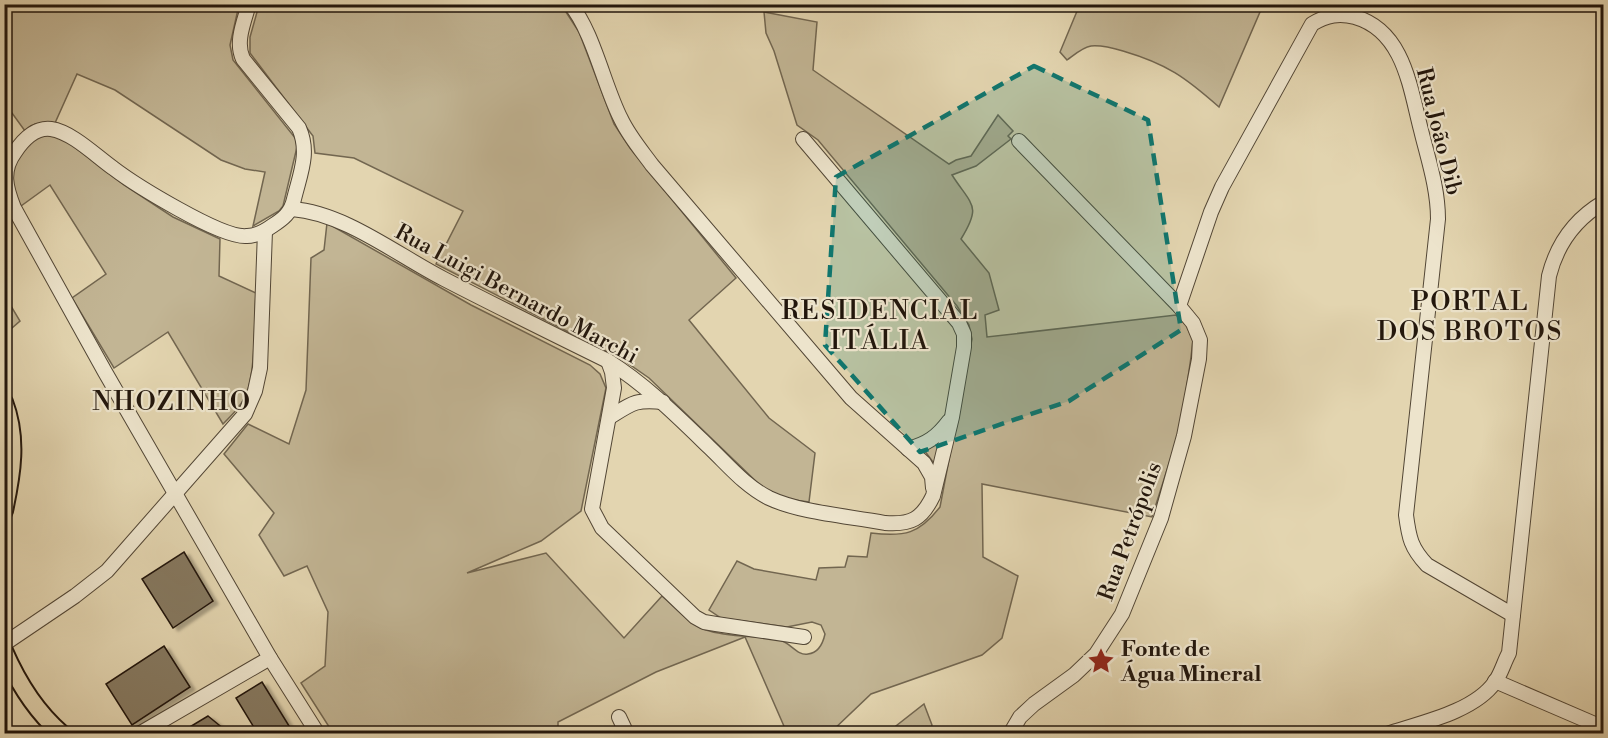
<svg xmlns="http://www.w3.org/2000/svg" width="1608" height="738" font-family="'Libre Bodoni',serif">
<defs>
<filter id="shadow"><feDropShadow dx="5" dy="3" stdDeviation="1.5" flood-color="#0004"/></filter>
</defs>
<rect width="100%" height="100%" fill="#e3d5b0"/>
<filter id="stains"><feTurbulence type="fractalNoise" baseFrequency=".00333" numOctaves="4"/><feColorMatrix values="0 0 0 0 .2 0 0 0 0 .09 0 0 0 0 .02 0 0 0 .5 -.17"/></filter>
<radialGradient id="worn" r=".72"><stop offset=".6" stop-color="#630" stop-opacity="0"/><stop offset="1" stop-color="#630" stop-opacity=".3"/></radialGradient>
<g fill="#c2b594" stroke="#726650" stroke-width="1.5">
<path d="M1080,4H1263V5L1219,107C1185,77 1167,64 1123,51C1113,48 1102,45 1091,46C1083,47 1074,55 1067,60L1060,52Z"/>
<path d="M4,5H239L230,45L233,60L296,139L297,147L283,206L279,211L253,226L265,172L245,169L221,160L115,90L77,74L55,123L35,124L25,131L12,113H5Z"/>
<path d="M259,5H558L566,12L579,32L614,124L630,148L736,278L689,320L769,418L815,453L809,502L787,499L763,488L649,378L623,360L436,264L463,211L354,158L315,153L313,136L250,53V37Z"/>
<path d="M764,12L817,22L813,70L949,164L956,160L971,156L998,115L1013,131L1008,136L1011,139L976,166L952,175C972,206 982,205 961,239L989,273L999,310L985,315L987,337L1176,315L1186,325L1193,340L1191,357L1181,426L1152,517L982,484L983,557L1018,576L1002,638L982,655L871,694L830,733H787L745,637L656,672L558,722V733H333L301,683L325,666L328,612L307,566L284,576L259,535L274,513L224,454L248,424L289,444L306,390L311,258L324,250L327,223L471,305L590,365L600,374L606,388L581,511L541,541L467,573L546,553L624,638L662,596C675,607 689,624 706,630C730,638 756,635 780,640C791,643 797,656 808,654C818,653 823,643 825,634L821,625L812,622L787,627L721,618L709,610L737,561L754,569L816,580L819,568L845,567L848,556L867,557L871,533C905,537 919,534 940,507L972,339L969,325L957,306L818,140L797,125L774,51L766,33Z"/>
<path d="M38,135L60,136L124,185L173,217L220,239L219,276L256,293C254,319 256,372 246,395C241,406 232,415 223,424L168,332L114,368L72,298L106,274L50,185L21,206C0,174 15,159 38,135Z"/>
<path d="M5,296L20,321L5,334H4Z"/>
<path d="M942,439L936,463L933,462L924,450L937,444Z"/>
<path d="M924,704L932,725L929,733H887Z"/>
</g>
<g fill="#867961" stroke="#22160c" stroke-width="1.5" filter="url(#shadow)">
<path d="M184,552L213,601L173,628L142,579Z"/>
<path d="M164,646L190,687L132,725L106,684Z"/>
<path d="M262,682L294,734H258L236,698Z"/>
<path d="M208,716L230,734H178Z"/>
</g>
<g fill="none" stroke-linecap="round" stroke-linejoin="round">
<defs>
<g id="minor">
<path d="M249,4C244,22 235,42 243,59L299,128C310,153 300,174 294,199C291,213 283,219 272,226C265,231 255,236 247,236C222,239 134,184 113,168C96,156 72,132 51,129C35,127 23,140 15,152C1,171 6,188 14,208L105,372L270,658L318,734"/>
<path d="M570,4C593,31 604,86 621,119C629,136 641,150 652,165L851,398L924,463L932,477L933,488"/>
<path d="M292,209C345,213 397,255 444,279C498,307 553,334 608,361C646,385 677,416 709,447C728,465 745,486 769,498C801,513 849,516 885,523C911,525 922,519 933,496L952,417L964,347V334L959,323L803,139"/>
<path d="M1179,306L1211,212L1222,187L1312,24C1327,15 1339,13 1355,17C1404,31 1410,88 1421,130C1428,159 1438,188 1438,219L1406,515C1409,538 1411,548 1427,565L1513,615"/>
<path d="M608,361L612,372L614,388L592,509L602,528L695,617L704,622L716,624L804,637"/>
<path d="M610,417C632,403 636,399 663,402"/>
<path d="M908,449C927,444 937,437 949,421"/>
<path d="M4,644L75,596L107,571L245,414L255,391L260,368L265,231"/>
<path d="M1495,681L1604,728"/>
<path d="M619,717L627,734"/>
<path d="M139,734L270,658"/>
<path d="M1010,734L1020,717L1034,704L1074,675L1096,654L1122,614L1161,518L1184,436L1199,359L1200,340L1193,323L1179,306L1019,141"/>
<path d="M1387,734C1420,723 1474,712 1495,682C1501,674 1504,662 1509,653L1549,276C1557,244 1575,219 1604,202"/>
</g>
<g id="major">
<path d="M4,402C18,438 12,474 4,511"/>
<path d="M4,651C18,683 35,711 62,734"/>
</g>
</defs>
<use href="#minor" stroke="#524635" stroke-width="16"/>
<use href="#major" stroke="#22160c" stroke-width="20"/>
<use href="#minor" stroke="#ede4cc" stroke-width="14"/>
<use href="#major" stroke="#e3d5b0" stroke-width="16"/>
</g>
<path fill="#0f766e" fill-opacity="0.2" stroke="#0f766e" stroke-width="4.5" stroke-dasharray="12 8" stroke-linejoin="round" d="M1034,66L1148,120L1181,330L1069,401L920,452L825,345L836,177Z"/>
<defs>
<symbol id="sight-bare" viewBox="-9 -9 18 18"><path d="M0-6L1.8-2.2L6-1.7L2.9 1.2L3.7 5.4L0 3.3L-3.7 5.4L-2.9 1.2L-6-1.7L-1.8-2.2Z" fill="#8f2418" stroke="#ede4cc" stroke-width="2.5" paint-order="stroke"/></symbol>
</defs>
<g fill-rule="evenodd">
<use href="#sight-bare" x="1082" y="642" width="38" height="38"/>
</g>
<g text-anchor="middle" stroke-width="4.5" stroke-linejoin="round" paint-order="stroke">
<g font-size="22" fill="#22160c" stroke="#ede4cc">
<text transform="translate(1440 131) rotate(76)" y="8">Rua João Dib</text>
<text transform="translate(517 293) rotate(28)" y="8">Rua Luigi Bernardo Marchi</text>
<text transform="translate(1129 531) rotate(-70)" y="8">Rua Petrópolis</text>
</g>
<g font-size="22" font-weight="bold" fill="#22160c" stroke="#ede4cc" text-anchor="start">
<text x="1121" y="656">Fonte de<tspan x="1121" dy="25">Água Mineral</tspan></text>
</g>
<g font-size="26" letter-spacing="1.5" fill="#22160c" stroke="#ede4cc">
<text x="1470" y="310">PORTAL<tspan x="1470" dy="30">DOS BROTOS</tspan></text>
<text x="880" y="319">RESIDENCIAL<tspan x="880" dy="30">ITÁLIA</tspan></text>
<text x="172" y="410">NHOZINHO</text>
</g>
</g>
<rect width="1608" height="738" fill="none" stroke="#e3d5b0" stroke-width="24"/>
<rect x="6" y="6" width="1596" height="726" fill="none" stroke="#22160c" stroke-width="3"/>
<rect x="12" y="12" width="1584" height="714" fill="none" stroke="#22160c" stroke-width="1.5"/>
<rect width="100%" height="100%" filter="url(#stains)"/>
<rect width="100%" height="100%" fill="url(#worn)"/>
</svg>
